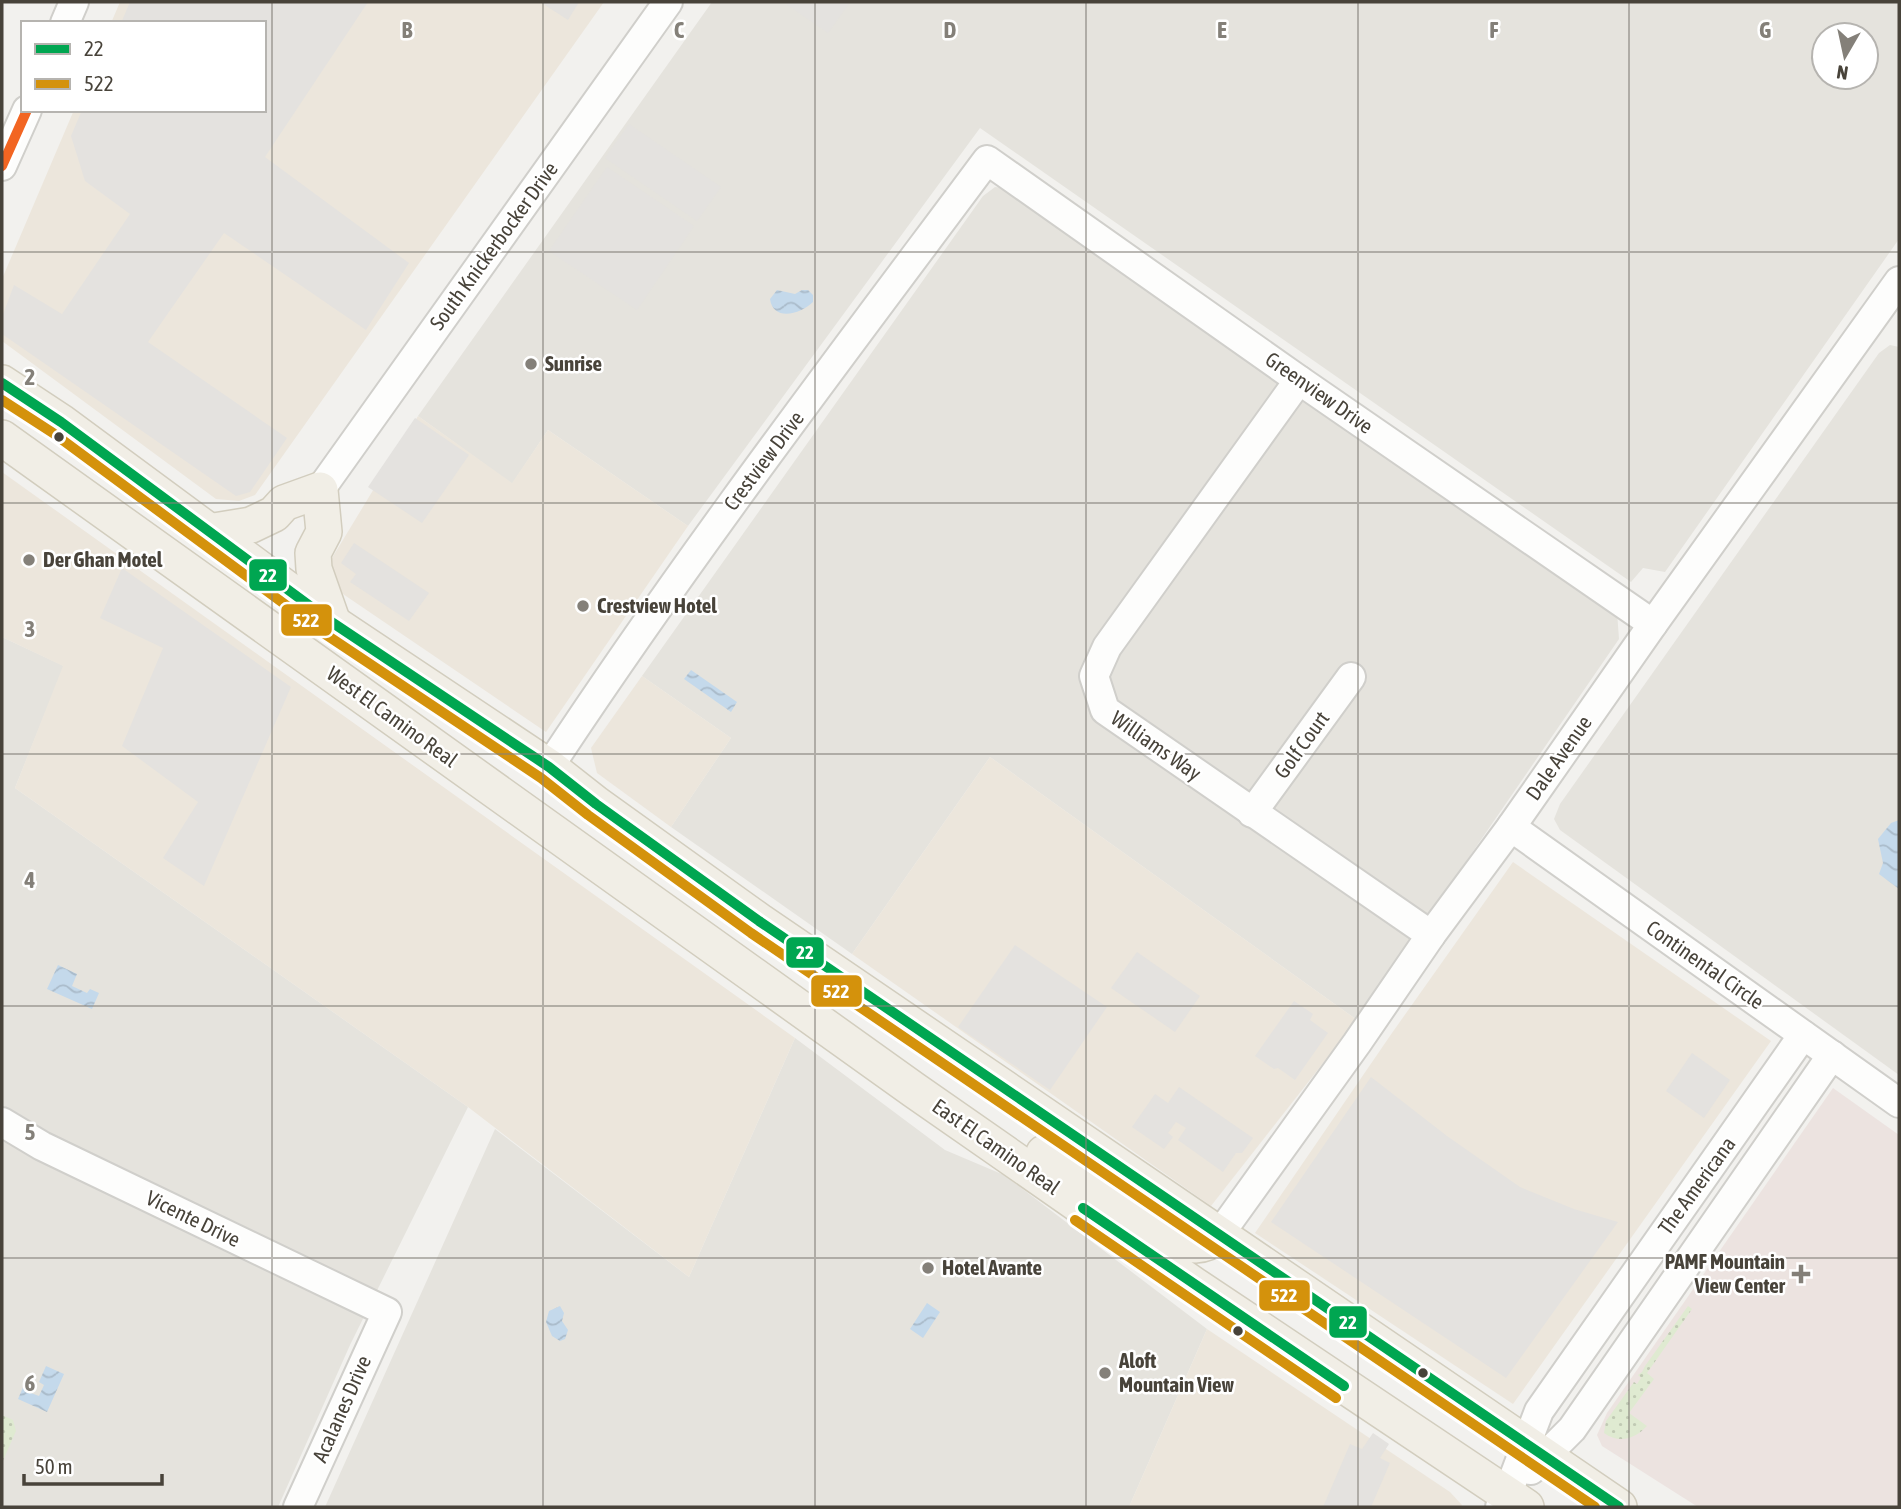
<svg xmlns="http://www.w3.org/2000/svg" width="1901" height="1509" font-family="'Asap Condensed',sans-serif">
<defs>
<pattern id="grass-dots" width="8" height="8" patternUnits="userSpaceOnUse" patternTransform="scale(1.75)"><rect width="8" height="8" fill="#dfead1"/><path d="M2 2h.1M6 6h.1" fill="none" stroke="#c1cab4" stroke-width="1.8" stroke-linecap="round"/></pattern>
<pattern id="water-waves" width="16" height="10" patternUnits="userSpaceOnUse" patternTransform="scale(1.75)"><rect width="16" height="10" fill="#c4d9eb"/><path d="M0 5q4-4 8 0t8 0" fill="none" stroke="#aabbca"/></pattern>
</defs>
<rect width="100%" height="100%" fill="#f2f1ee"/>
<g fill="#e5e3dd" fill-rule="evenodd">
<path d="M712,2H1899V239L1665,572L1643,568L1631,582L980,128L688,526L548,430L512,484L418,416ZM1824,35H1866V77H1824Z"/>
<path d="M995,187L1012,189L1617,612L1619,639L1357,1020L990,757L852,954L671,827L731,738L642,676L983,196Z"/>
<path d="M1890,345L1899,347V1075L1560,830L1554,819L1560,804L1879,353Z"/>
<path d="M2,637L64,666L15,788L468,1107L350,1345L278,1507H2Z"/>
<path d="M795,1038L945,1150L1004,1175L1207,1329L1129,1507H325L495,1129L689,1277Z"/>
</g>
<g fill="#ece6dc">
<path d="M120,2H604L255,495L239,501L216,499L2,341V279L74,110H264V23H111Z"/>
<path d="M418,416L512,483L548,430L688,526L546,732L340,592L333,578L332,558Z"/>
<path d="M2,472L795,1038L689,1277L468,1107L15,788L63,666L2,637Z"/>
<path d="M642,676L731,738L671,827L597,773L591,748Z"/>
<path d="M990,757L1357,1020L1211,1206L852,954Z"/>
<path d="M1513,862L1771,1041L1513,1404L1255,1233L1392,1033Z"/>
<path d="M1207,1329L1450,1492L1462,1505L1461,1507H1129Z"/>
</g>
<path fill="#ece3e0" d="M1833,1088L1899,1135V1507H1698L1602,1446L1597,1435L1607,1413Z"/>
<g fill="url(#grass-dots)">
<path d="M1688,1306L1692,1309L1647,1373L1654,1379L1629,1413L1647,1426C1635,1439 1619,1444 1604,1433L1606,1421L1634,1382L1637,1384L1641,1378L1638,1375L1642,1372L1645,1366Z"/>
<path d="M2,1415L13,1420L16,1431L2,1463Z"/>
</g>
<g fill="#e4e2df">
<path d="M130,2H368L265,157L409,263L366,330L224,233L148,342L287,438L250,492L236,496L2,334V317L14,285L62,314L130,214L85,181L71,136L82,110H264V23H121Z"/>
<path d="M540,2H579L568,20Z"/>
<path d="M783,2H850L828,33Z"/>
<path d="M629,124L721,187L697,221L605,158Z"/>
<path d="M607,167L694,226L637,310L549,251Z"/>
<path d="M415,418L469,455L422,523L368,487Z"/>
<path d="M354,543L429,593L409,621L350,582L356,574L341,563Z"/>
<path d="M122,568L291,687L204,886L163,858L198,802L122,746L163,648L100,618Z"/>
<path d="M1015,945L1107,1007L1050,1090L958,1027Z"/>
<path d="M1137,952L1200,996L1175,1032L1111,988Z"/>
<path d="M1294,1001L1313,1014L1310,1020L1328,1033L1295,1080L1278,1068L1274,1069L1255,1056Z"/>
<path d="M1692,1053L1730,1080L1704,1118L1666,1091Z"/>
<path d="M1371,1077L1447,1136L1520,1187L1574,1209L1618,1222L1506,1378L1271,1222Z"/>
<path d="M1179,1087L1253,1138L1242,1153H1236L1223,1172L1178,1140L1186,1128L1176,1122L1168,1133L1173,1137L1164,1149L1132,1127L1155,1094L1168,1103Z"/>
<path d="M1373,1433L1389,1444L1380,1458L1390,1463L1371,1507H1323L1350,1444L1362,1449Z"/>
</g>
<g fill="url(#water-waves)">
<path d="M777,290L795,294L802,290H808L813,295V302C801,314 773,322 770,299Z"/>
<path d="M691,670L737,702L731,712L684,679Z"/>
<path d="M1899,820V889L1879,874L1883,863L1878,839L1891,823Z"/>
<path d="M58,965L77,974L72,986L87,993L90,989L99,993L92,1009L47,989Z"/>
<path d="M927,1303L940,1312L923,1338L910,1329Z"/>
<path d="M560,1306L564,1313L562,1321L568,1330L565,1339L560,1341L552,1336L546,1322L549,1311Z"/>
<path d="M46,1366L64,1374L47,1412L18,1399L24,1385L33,1389L31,1393L39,1396L44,1385L39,1382Z"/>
</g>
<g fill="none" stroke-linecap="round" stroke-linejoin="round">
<defs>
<g id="minor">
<path d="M65,23L74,2"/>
<path d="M2,166L27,110"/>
<path d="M1299,380L1107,647L1094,676L1105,710L1431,935"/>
<path d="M320,490L668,2"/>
<path d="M549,767C686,559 838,360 987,160L1299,380L1653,624"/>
<path d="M1252,813L1351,677"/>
<path d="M1511,827L1899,1103"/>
<path d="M2,1122L42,1146L387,1312L298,1507"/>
<path d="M1219,1235L1357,1043L1431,935L1511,827L1653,624L1899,281"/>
<path d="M1531,1470L1572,1429L1832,1055"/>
<path d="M1500,1507L1507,1495L1539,1411L1803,1035"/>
</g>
<g id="major">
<path d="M2,383L61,422L333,623L549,767L596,804L759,921L1619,1507"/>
<path d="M2,438L914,1090L1194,1285L1526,1507"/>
<path d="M208,532L251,525L274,514L284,503L320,490L324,532L313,553L314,569L333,623"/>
<path d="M1044,1153L1184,1242C1197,1248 1208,1244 1219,1235"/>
</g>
</defs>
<use href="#minor" stroke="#d0cfcb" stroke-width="32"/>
<use href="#major" stroke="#d2cdbe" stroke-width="38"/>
<use href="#minor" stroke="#fdfdfc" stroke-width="28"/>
<use href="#major" stroke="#f1eee6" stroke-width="35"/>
<defs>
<g id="bus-1">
<path d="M2,383L61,422L333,623L549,767L596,804L759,921L1619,1507"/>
<path d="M1083,1208L1344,1386"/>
</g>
<g id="bus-2">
<path d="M2,400L53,433L325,634L541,778L588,815L751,933L1595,1507"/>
<path d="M1075,1220L1336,1398"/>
</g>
<path id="bus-3" d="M2,166L27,110"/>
</defs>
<use href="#bus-1" stroke="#fff" stroke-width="16"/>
<use href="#bus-2" stroke="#fff" stroke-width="16"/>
<use href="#bus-3" stroke="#fff" stroke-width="16"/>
<use href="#bus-1" stroke="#00a651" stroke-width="10"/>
<use href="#bus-2" stroke="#d4920c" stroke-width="10"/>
<use href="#bus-3" stroke="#f26522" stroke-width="10"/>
</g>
<path fill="none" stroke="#848079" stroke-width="2" stroke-opacity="0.55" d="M272,2V1507M543,2V1507M815,2V1507M1086,2V1507M1358,2V1507M1629,2V1507M2,252H1899M2,503H1899M2,754H1899M2,1006H1899M2,1258H1899"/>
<g fill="#848079" stroke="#fff" stroke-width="2.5">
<circle cx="531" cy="364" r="7"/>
<circle cx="29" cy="560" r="7"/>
<circle cx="583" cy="606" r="7"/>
<circle cx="928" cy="1268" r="7"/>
<path d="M1797.5 1263.5h7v7h7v7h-7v7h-7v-7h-7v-7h7z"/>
<circle cx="1105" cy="1373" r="7"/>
</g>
<g fill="#48433a" stroke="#fff" stroke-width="2.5">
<circle cx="59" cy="437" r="6"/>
<circle cx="1238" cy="1331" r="6"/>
<circle cx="1423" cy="1373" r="6"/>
</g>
<g text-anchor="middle" stroke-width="5" stroke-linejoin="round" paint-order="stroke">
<g font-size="21" fill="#48433a" stroke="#fff">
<text transform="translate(494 246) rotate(-54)" y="7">South Knickerbocker Drive</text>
<text transform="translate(1319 393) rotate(35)" y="7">Greenview Drive</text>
<text transform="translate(764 461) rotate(-53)" y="7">Crestview Drive</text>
<text transform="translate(392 717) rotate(36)" y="7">West El Camino Real</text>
<text transform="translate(1302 745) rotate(-54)" y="7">Golf Court</text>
<text transform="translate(1156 746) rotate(35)" y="7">Williams Way</text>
<text transform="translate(1559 758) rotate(-55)" y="7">Dale Avenue</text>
<text transform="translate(1705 965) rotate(35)" y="7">Continental Circle</text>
<text transform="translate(996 1147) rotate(35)" y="7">East El Camino Real</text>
<text transform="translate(1697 1186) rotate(-54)" y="7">The Americana</text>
<text transform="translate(193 1219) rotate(26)" y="7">Vicente Drive</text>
<text transform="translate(342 1409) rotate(-66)" y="7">Acalanes Drive</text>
</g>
<g font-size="21" font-weight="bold" fill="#48433a" stroke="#fff" text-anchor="start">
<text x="545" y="371">Sunrise</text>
<text x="43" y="567">Der Ghan Motel</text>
<text x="597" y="613">Crestview Hotel</text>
<text x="1785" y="1269" text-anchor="end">PAMF Mountain<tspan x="1785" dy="24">View Center</tspan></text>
<text x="942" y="1275">Hotel Avante</text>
<text x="1119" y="1368">Aloft<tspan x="1119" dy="24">Mountain View</tspan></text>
</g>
</g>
<g font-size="23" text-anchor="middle" font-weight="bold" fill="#848079" stroke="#fff" stroke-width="5" stroke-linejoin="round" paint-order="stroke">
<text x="407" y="38">B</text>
<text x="679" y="38">C</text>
<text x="950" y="38">D</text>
<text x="1222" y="38">E</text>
<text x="1494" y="38">F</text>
<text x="1765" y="38">G</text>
<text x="30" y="385">2</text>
<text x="30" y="637">3</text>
<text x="30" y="888">4</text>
<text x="30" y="1140">5</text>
<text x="30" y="1391">6</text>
</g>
<g stroke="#fff" stroke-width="2.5">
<rect x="248" y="558" width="40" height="34" rx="7" fill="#00a651"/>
<rect x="280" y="603" width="53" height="34" rx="7" fill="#d4920c"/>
<rect x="785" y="936" width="40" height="33" rx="7" fill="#00a651"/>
<rect x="810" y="974" width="53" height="34" rx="7" fill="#d4920c"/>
<rect x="1258" y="1279" width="53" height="33" rx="7" fill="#d4920c"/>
<rect x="1328" y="1305" width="40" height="34" rx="7" fill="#00a651"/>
</g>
<g font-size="19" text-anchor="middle" font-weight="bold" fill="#fff">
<text x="268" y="582">22</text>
<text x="306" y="627">522</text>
<text x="805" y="959">22</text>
<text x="836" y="998">522</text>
<text x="1284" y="1302">522</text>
<text x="1348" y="1329">22</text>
</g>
<rect width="1901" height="1509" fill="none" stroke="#48433a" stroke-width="7"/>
<rect x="21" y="21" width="245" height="91" fill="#ffffff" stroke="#b6b4b0" stroke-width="2"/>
<rect x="35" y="44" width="35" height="10" fill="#00a651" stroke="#b6b4b0" stroke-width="2"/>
<text x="84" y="56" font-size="21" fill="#48433a">22</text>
<rect x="35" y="79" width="35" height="10" fill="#d4920c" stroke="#b6b4b0" stroke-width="2"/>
<text x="84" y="91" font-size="21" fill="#48433a">522</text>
<g transform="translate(1845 56) rotate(189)"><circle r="33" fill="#ffffff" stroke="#b6b4b0" stroke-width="2"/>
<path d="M0-5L12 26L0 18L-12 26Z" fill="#848079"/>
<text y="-10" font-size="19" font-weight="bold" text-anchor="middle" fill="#48433a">N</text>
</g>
<path d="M24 1474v10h138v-10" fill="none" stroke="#48433a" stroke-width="3.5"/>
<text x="35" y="1474" font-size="21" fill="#48433a" stroke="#ffffff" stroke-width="5" paint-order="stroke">50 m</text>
</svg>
